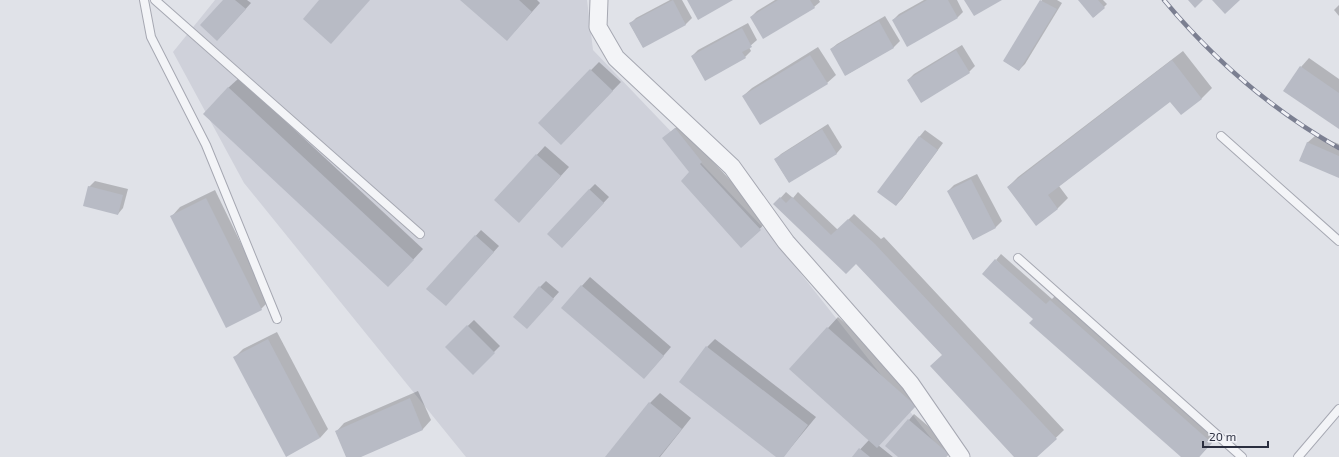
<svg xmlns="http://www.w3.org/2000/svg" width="1339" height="457" font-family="'Exo 2',sans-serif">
<rect width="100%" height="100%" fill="#e0e2e8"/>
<path fill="#cfd1da" d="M215,0H587L593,50L771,236L946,457H466L244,183L173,52Z"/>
<g fill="#0003">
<path d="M224,0H247L251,3L223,34Z"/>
<path d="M461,0H537L540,3L515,31Z"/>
<path d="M670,0H682L692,18L686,24L643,47L630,24L636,18Z"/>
<path d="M775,0H819L820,2L814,7L751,17L757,11Z"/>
<path d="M924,0H957L963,12L958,17L893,20L899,14Z"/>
<path d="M1042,0H1057L1062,3L1025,64L1019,70L1004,61Z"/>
<path d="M1079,0H1103L1107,4L1094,17Z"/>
<path d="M1339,5V16L1334,10Z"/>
<path d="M885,16L900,41L894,47L846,75L831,49L837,44Z"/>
<path d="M748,23L757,40L749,47L751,51L745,57L692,56L698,50Z"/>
<path d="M962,45L975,66L969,72L908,80L914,74Z"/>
<path d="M818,47L836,75L827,83L743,96L752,88Z"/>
<path d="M1183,51L1212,88L1202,98L1181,114L1171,100L1059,186L1068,198L1058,208L1037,224L1008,187L1018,177Z"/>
<path d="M1309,58L1339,79V128L1301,67Z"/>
<path d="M599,62L621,82L561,144L539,123Z"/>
<path d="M239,78L423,249L399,275L228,88Z"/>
<path d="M681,123L708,156L768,221L741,246L690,172L664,138Z"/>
<path d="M828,124L842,147L837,153L789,182L775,160L781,154Z"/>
<path d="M925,130L943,143L902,199L896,205L879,191L920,136Z"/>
<path d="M1316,135L1339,144V176L1307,143Z"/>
<path d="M545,146L569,167L527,213L495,200Z"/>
<path d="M977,174L1002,221L996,227L973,239L948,191L954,185Z"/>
<path d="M95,181L128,189L123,208L118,214L89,187Z"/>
<path d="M595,184L609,197L568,241L589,190Z"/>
<path d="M215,190L269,301L261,309L172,216L180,207Z"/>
<path d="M786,192L793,198L798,192L838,230L854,214L881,239L884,237L1064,430L1036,457H1015L943,355L856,263L775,204Z"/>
<path d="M481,230L499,246L451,299L428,289Z"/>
<path d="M1001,254L1052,299L1060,291L1221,432L1199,457H1183L996,260Z"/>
<path d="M590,277L671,347L652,369L562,308Z"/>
<path d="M546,281L559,292L532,322L540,287Z"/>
<path d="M838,317L925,395L878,445L893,457H853L869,440L791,369Z"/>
<path d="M474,320L500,346L473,373L446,347Z"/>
<path d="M277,332L328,429L320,438L234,358L243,349Z"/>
<path d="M715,339L816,417L783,457H778L707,347Z"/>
<path d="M418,391L431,420L423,429L359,457H347L336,432L344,423Z"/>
<path d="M660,393L691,418L660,457H606L650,403Z"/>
<path d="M914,414L954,448L946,457H899L909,420Z"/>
</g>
<g fill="#b8bbc5">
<path d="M223,0H235L246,9L217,41L200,25Z"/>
<path d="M319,0H370L331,44L303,19Z"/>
<path d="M460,0H519L532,12L507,41Z"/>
<path d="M673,0L686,25L643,48L629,23Z"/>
<path d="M687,0H733L698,20Z"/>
<path d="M778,0H810L815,8L763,39L750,17Z"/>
<path d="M927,0H948L958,18L907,47L892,20Z"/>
<path d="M964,0H1002L974,16Z"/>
<path d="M1040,0L1057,9L1019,71L1003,61Z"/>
<path d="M1078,0H1098L1105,8L1093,18Z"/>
<path d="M1188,0H1203L1195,8Z"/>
<path d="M1212,0H1240L1225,14Z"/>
<path d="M879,21L894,48L845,76L830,49Z"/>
<path d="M742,28L752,47L742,52L746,58L705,81L691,56Z"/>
<path d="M956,50L970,73L921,103L907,80Z"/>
<path d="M810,55L828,84L760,125L742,96Z"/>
<path d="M1172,60L1202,99L1181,115L1170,102L1048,195L1058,209L1036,226L1007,187Z"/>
<path d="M1300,66L1339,93V129L1283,91Z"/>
<path d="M590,69L613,91L561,145L538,123Z"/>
<path d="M228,87L414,260L388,287L203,114Z"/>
<path d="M675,128L702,162L700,164L761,230L741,248L681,181L689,172L662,138Z"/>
<path d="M822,129L837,154L789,183L774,159Z"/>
<path d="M919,136L938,150L896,206L877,192Z"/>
<path d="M1307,142L1339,156V178L1299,161Z"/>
<path d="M536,154L561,176L519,223L494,200Z"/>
<path d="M971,179L996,228L973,240L947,191Z"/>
<path d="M88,186L123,195L118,215L83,206Z"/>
<path d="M589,189L604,203L562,248L547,234Z"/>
<path d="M780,197L786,203L792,197L831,235L848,219L875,244L1057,439L1037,457H1014L930,366L942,355L856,264L846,274L773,204Z"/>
<path d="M206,198L262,310L226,328L170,216Z"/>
<path d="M475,235L494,252L446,306L426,289Z"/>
<path d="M995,259L1046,304L1050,300L1212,443L1199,457H1181L1029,323L1033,319L982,274Z"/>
<path d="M581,285L664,356L644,379L561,308Z"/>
<path d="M539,286L554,299L527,329L513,317Z"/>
<path d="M467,325L495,353L473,375L445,347Z"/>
<path d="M827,327L916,406L877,448L789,369Z"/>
<path d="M268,339L320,438L286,457L233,357Z"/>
<path d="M706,346L808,425L784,457H776L679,382Z"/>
<path d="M410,398L423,430L361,457H346L335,431Z"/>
<path d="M649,402L682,429L659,457H605Z"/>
<path d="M908,419L949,454L946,457H898L885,446Z"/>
<path d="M859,448L870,457H852Z"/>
</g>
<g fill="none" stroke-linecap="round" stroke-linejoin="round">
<defs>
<g id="lane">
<path d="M144,0L151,37L206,145L277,319"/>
<path d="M155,0L420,234"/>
<path d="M1221,136L1339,241"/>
<path d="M1018,258L1242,457"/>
<path d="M1298,457L1339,409"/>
</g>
<path id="street" d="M599,0L598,27L616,58L732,167L786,242L910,383L961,457"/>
</defs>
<use href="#lane" stroke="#a6a8b2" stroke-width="10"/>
<use href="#street" stroke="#a6a8b2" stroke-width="19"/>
<use href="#lane" stroke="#f3f4f7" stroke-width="8"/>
<use href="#street" stroke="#f3f4f7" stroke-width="17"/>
<defs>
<path id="rail" d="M1164,0C1213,59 1272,110 1339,148"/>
</defs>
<use href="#rail" stroke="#7b7f91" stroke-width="4.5"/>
<use href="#rail" stroke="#f0f1f6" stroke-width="3" stroke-dasharray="9" stroke-linecap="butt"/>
</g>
<path d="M1203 441v6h65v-6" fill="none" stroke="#2a2e3f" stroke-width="2"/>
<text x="1209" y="441" font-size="12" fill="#2a2e3f" stroke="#f0f1f6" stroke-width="3" paint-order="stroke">20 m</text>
</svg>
